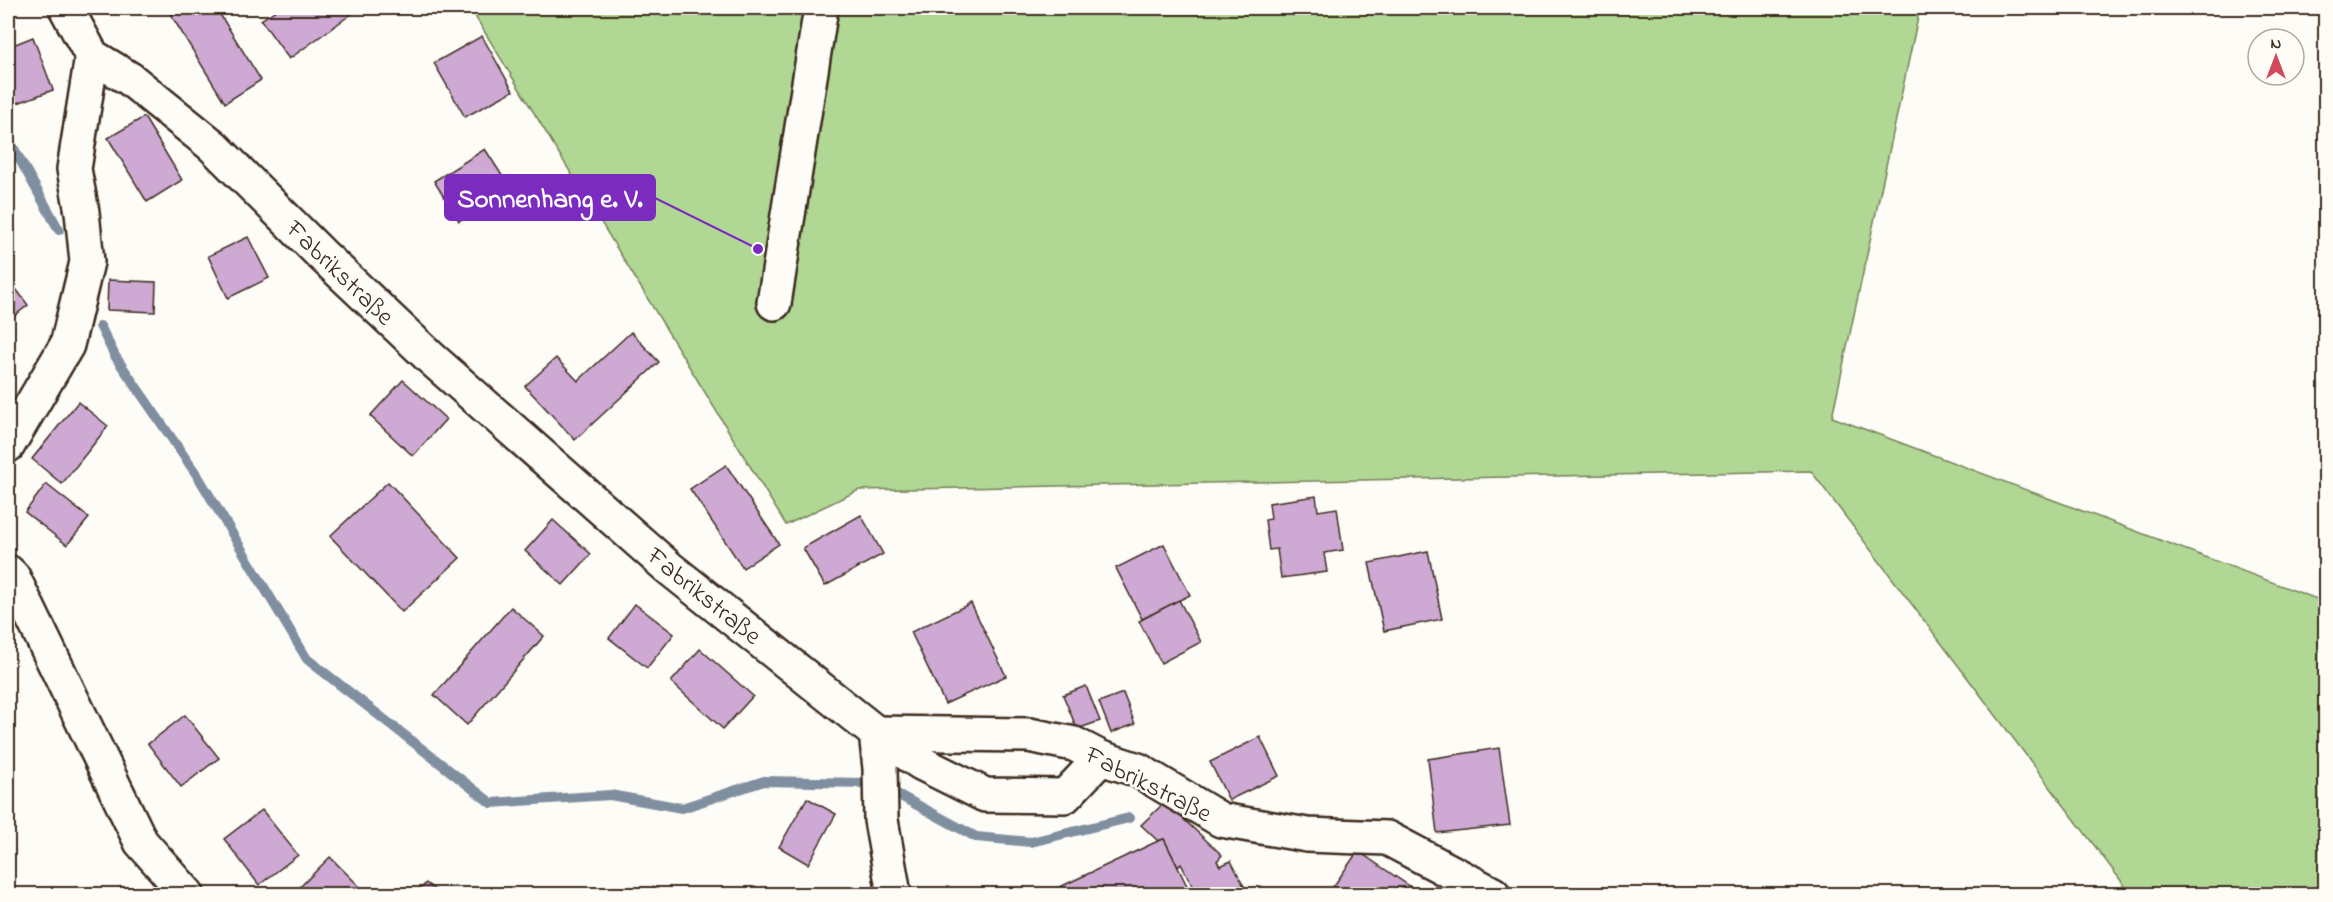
<svg xmlns="http://www.w3.org/2000/svg" width="2333" height="902" font-family="'Indie Flower',sans-serif">
<rect width="100%" height="100%" fill="#fdfcf7"/>
<filter id="ink" filterUnits="userSpaceOnUse"><feTurbulence type="fractalNoise" baseFrequency=".0167" numOctaves="2"/><feDisplacementMap in="SourceGraphic" scale="12" xChannelSelector="R" yChannelSelector="G"/><feConvolveMatrix kernelMatrix="1 2 1 2 8 2 1 2 1" color-interpolation-filters="sRGB"/></filter>
<g filter="url(#ink)">
<path fill="#b0d793" stroke="#768058" stroke-width="1.5" d="M470,8H1920L1832,417L2325,602V894H2131L1811,471L859,490L786,525Z"/>
<g fill="none" stroke-linecap="round" stroke-linejoin="round">
<g stroke="#808fa0" stroke-width="10">
<path d="M8,138L59,230"/>
<path d="M100,326L115,356L199,478L307,659L491,803L610,795L682,808L764,781L864,783L897,794L976,837L1031,842L1129,818"/>
</g>
</g>
<g fill="#cda9d3" stroke="#3b2a1e" stroke-width="1.5">
<path d="M184,8H216L261,80L225,103L171,15Z"/>
<path d="M279,8H355L357,10L289,59L261,20Z"/>
<path d="M482,36L513,91L465,117L434,63Z"/>
<path d="M33,37L53,90L15,104L8,85V47Z"/>
<path d="M144,117L182,180L147,202L108,138Z"/>
<path d="M485,149L510,188L459,221L434,181Z"/>
<path d="M248,237L269,278L228,298L208,256Z"/>
<path d="M8,278L28,305L8,321Z"/>
<path d="M108,280L156,282L155,312L107,310Z"/>
<path d="M631,332L659,362L575,440L525,386L556,358L578,381Z"/>
<path d="M403,380L446,419L413,456L370,416Z"/>
<path d="M78,402L108,426L62,484L32,459Z"/>
<path d="M726,465L779,544L743,568L690,489Z"/>
<path d="M388,482L460,558L402,612L330,536Z"/>
<path d="M46,484L89,518L67,545L25,512Z"/>
<path d="M1316,496L1318,511L1337,508L1343,550L1324,553L1327,572L1281,578L1277,549L1269,550L1265,520L1271,519L1269,503Z"/>
<path d="M861,515L883,554L825,586L803,548Z"/>
<path d="M553,520L591,554L563,585L525,551Z"/>
<path d="M1164,544L1190,595L1142,619L1116,568Z"/>
<path d="M1428,551L1442,619L1384,631L1369,563Z"/>
<path d="M1179,600L1201,642L1161,663L1139,621Z"/>
<path d="M971,603L1006,676L945,704L911,632Z"/>
<path d="M635,604L674,634L647,668L609,638Z"/>
<path d="M511,607L544,636L467,725L434,695Z"/>
<path d="M700,649L753,696L723,729L671,682Z"/>
<path d="M1086,686L1100,721L1077,729L1063,695Z"/>
<path d="M1123,693L1135,724L1111,733L1099,702Z"/>
<path d="M185,715L219,758L181,787L148,744Z"/>
<path d="M1260,737L1279,776L1229,800L1210,762Z"/>
<path d="M1499,748L1510,825L1437,833L1428,759Z"/>
<path d="M807,798L836,814L808,864L779,847Z"/>
<path d="M1165,802L1222,855L1217,861L1220,866L1231,861L1246,890L1236,894H1212L1209,886L1195,891L1181,864L1178,867L1164,839L1158,841L1141,825Z"/>
<path d="M262,810L298,855L259,885L224,839Z"/>
<path d="M1164,839L1191,894H1045L1158,841Z"/>
<path d="M1358,851L1421,894H1344L1333,887Z"/>
<path d="M330,857L367,894H293Z"/>
<path d="M426,883L440,894H416Z"/>
</g>
<g fill="none" stroke-linecap="round" stroke-linejoin="round">
<defs>
<g id="minor">
<path d="M66,8L92,56L130,79L213,146L321,254L432,359L669,568L876,733L921,763L985,795L1065,796L1101,758"/>
<path d="M774,303L821,8"/>
<path d="M8,445L67,345L87,262L82,212L74,169L92,56"/>
<path d="M8,572L13,577L141,842L187,894"/>
<path d="M876,733L1029,735L1074,744L1101,758L1138,770L1221,820L1307,835L1387,838L1493,894"/>
<path d="M876,733L880,768L881,820L894,894"/>
</g>
</defs>
<use href="#minor" stroke="#3b2a1e" stroke-width="38"/>
<use href="#minor" stroke="#fdfcf7" stroke-width="33"/>
</g>
</g>
<g text-anchor="middle" stroke-width="5" stroke-linejoin="round" paint-order="stroke">
<g font-size="26" fill="#3b2a1e" stroke="#fdfcf7">
<text transform="translate(341 272) rotate(44)" y="9">Fabrikstraße</text>
<text transform="translate(705 595) rotate(39)" y="9">Fabrikstraße</text>
<text transform="translate(1149 783) rotate(27)" y="9">Fabrikstraße</text>
</g>
</g>
<path fill="none" stroke="#7b2cbf" stroke-width="2" d="M758 249L655 198"/>
<circle fill="#7b2cbf" stroke="#fdfcf7" stroke-width="2" cx="758" cy="249" r="6"/>
<rect fill="#7b2cbf" stroke="#7b2cbf" stroke-width="2" x="445" y="175" width="210" height="45" rx="6"/>
<g font-size="27" text-anchor="middle" font-weight="bold" fill="#fff">
<text x="550" y="207">Sonnenhang e. V.</text>
</g>
<rect width="2333" height="902" fill="none" stroke="#fdfcf7" stroke-width="30"/>
<rect x="15" y="15" width="2303" height="872" fill="none" stroke="#3b2a1e" stroke-width="2" filter="url(#ink)"/>
<g transform="translate(2276 57)"><circle r="28" fill="#fdfcf7" stroke="#afa8a0" stroke-width="1.5"/>
<path d="M0-4.5L10 22L0 15L-10 22Z" fill="#d1495b"/>
<text y="-9" font-size="16" font-weight="bold" text-anchor="middle" fill="#3b2a1e">N</text>
</g>
</svg>
